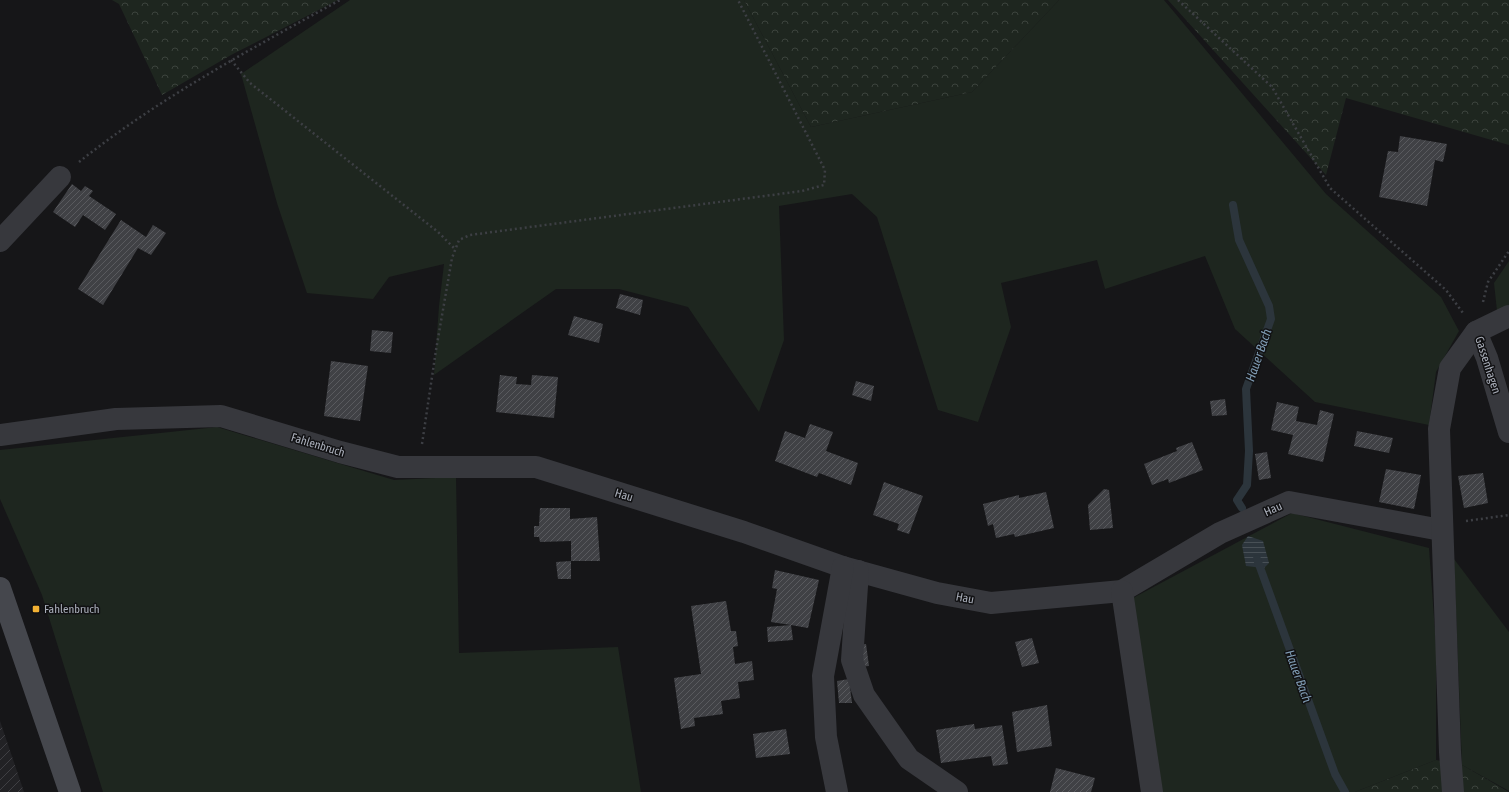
<svg xmlns="http://www.w3.org/2000/svg" width="1509" height="792" font-family="'Asap Condensed',sans-serif">
<defs>
<pattern id="industrial-furrows" width="10" height="10" patternUnits="userSpaceOnUse"><rect width="10" height="10" fill="#222225"/><path d="M-1 1l2-2M0 10L10 0M9 11l2-2" fill="none" stroke="#3f3f43"/></pattern>
<pattern id="forest-crowns" width="20" height="18" patternUnits="userSpaceOnUse"><rect width="20" height="18" fill="#1e261f"/><path d="M2 6a3 3 0 1 1 6 0M12 15a3 3 0 1 1 6 0" fill="none" stroke="#3c433d"/></pattern>
<pattern id="water-rules" width="6" height="5" patternUnits="userSpaceOnUse"><rect width="6" height="5" fill="#2c353c"/><path d="M0 2.5h6" fill="none" stroke="#485056"/></pattern>
<pattern id="building-hatch" width="6" height="6" patternUnits="userSpaceOnUse"><rect width="6" height="6" fill="#404145"/><path d="M-1 1l2-2M0 6l6-6M5 7l2-2" fill="none" stroke="#595a5e"/></pattern>
</defs>
<rect width="100%" height="100%" fill="#161618"/>
<path fill="url(#industrial-furrows)" d="M0,721L24,792H0Z"/>
<g fill="#1e261f">
<path d="M350,0H744L811,127L972,92L1059,0H1164L1326,194L1441,297L1459,331L1436,372L1429,425L1315,402L1235,329L1205,256L1105,289L1097,260L1001,283L1011,327L978,422L938,410L877,217L852,194L779,206L784,340L759,412L688,307L619,289H556L434,375L439,306L444,264L389,277L373,299L307,293L277,203L241,74Z"/>
<path d="M1509,261V305L1497,311L1494,283Z"/>
<path d="M217,427L394,480L456,477L459,653L618,647L641,792H103L42,595L0,499V450Z"/>
<path d="M1292,513L1429,548L1436,646V760L1355,792H1159L1133,598Z"/>
<path d="M1454,559L1509,632V791L1462,765Z"/>
</g>
<g fill="url(#forest-crowns)">
<path d="M112,0H338L231,55L162,95L119,4Z"/>
<path d="M744,0H1059L972,92L811,127Z"/>
<path d="M1168,0H1509V145L1346,98L1326,175Z"/>
<path d="M1436,760L1462,765L1509,792H1355Z"/>
</g>
<path fill="url(#water-rules)" d="M1248,536L1263,541L1269,563L1264,568L1246,566L1242,545Z"/>
<g fill="none" stroke-linecap="round" stroke-linejoin="round">
<g stroke="#2c353c" stroke-width="8">
<path d="M1233,205L1239,240L1269,306L1271,319L1246,389L1249,451L1247,485L1237,500L1242,508"/>
<path d="M1257,559L1335,774L1345,792"/>
</g>
</g>
<g fill="url(#building-hatch)">
<path d="M1400,136L1447,144L1443,162L1435,160L1427,206L1379,197L1388,151L1398,152Z"/>
<path d="M72,184L81,191L85,186L93,191L89,196L116,214L105,230L83,215L75,227L53,212Z"/>
<path d="M121,220L146,237L153,225L166,233L151,255L138,248L103,305L78,289Z"/>
<path d="M620,294L643,300L640,315L616,308Z"/>
<path d="M574,316L603,324L599,343L568,335Z"/>
<path d="M372,330L393,332L391,353L370,351Z"/>
<path d="M331,361L368,366L360,421L324,416Z"/>
<path d="M500,375L517,377L516,384L531,385L532,375L558,377L554,418L496,412Z"/>
<path d="M856,381L874,386L871,401L852,395Z"/>
<path d="M1225,399L1227,415L1212,416L1210,401Z"/>
<path d="M1277,402L1299,407L1296,421L1317,425L1320,410L1334,414L1323,462L1288,454L1293,435L1271,430Z"/>
<path d="M810,424L833,432L826,451L858,463L851,485L819,473L817,477L775,461L785,431L805,438Z"/>
<path d="M1357,431L1393,438L1389,453L1354,446Z"/>
<path d="M1192,442L1203,470L1169,483L1168,479L1152,485L1144,464L1177,451L1176,448Z"/>
<path d="M1267,452L1271,478L1259,480L1255,454Z"/>
<path d="M1386,469L1421,475L1414,509L1379,502Z"/>
<path d="M1483,473L1488,503L1464,508L1458,476Z"/>
<path d="M884,482L923,496L909,534L897,530L899,524L873,515Z"/>
<path d="M1104,489L1109,490L1113,528L1090,530L1088,505Z"/>
<path d="M1046,492L1054,528L1015,537L1014,534L996,538L993,524L988,526L983,504L1019,495V498Z"/>
<path d="M540,508H570V519L597,517L600,561H571V541L540,542L539,537H534V526H539Z"/>
<path d="M571,561V579H558L556,562Z"/>
<path d="M775,570L819,580L808,628L791,625L793,640L768,642L767,627L791,625L771,622L777,589L772,588Z"/>
<path d="M726,601L731,631H736L738,646L733,647L735,664L752,661L754,680L738,682L740,698L721,701L723,714L694,718L695,726L681,729L674,678L701,674L691,606Z"/>
<path d="M1032,638L1039,663L1022,667L1015,642Z"/>
<path d="M866,644L869,666L857,667L855,645Z"/>
<path d="M849,679L852,703H839L837,681Z"/>
<path d="M1047,705L1052,746L1017,752L1012,712Z"/>
<path d="M974,724L975,729L1002,725L1008,764L993,766L991,756L941,763L936,730Z"/>
<path d="M786,729L790,754L756,758L753,734Z"/>
<path d="M1056,768L1095,778L1091,792H1050Z"/>
</g>
<g fill="none" stroke-linecap="round" stroke-linejoin="round">
<g stroke="#3d3f44" stroke-width="2.5" stroke-dasharray="2 3" stroke-linecap="butt">
<path d="M1178,0L1272,87L1330,188L1446,290L1463,313"/>
<path d="M231,60L250,83L438,232L455,249"/>
<path d="M79,162C159,98 251,49 340,0"/>
<path d="M1483,302L1488,282L1509,251"/>
<path d="M422,444L436,350L452,258L459,240L470,235L802,191L824,185L825,170L738,0"/>
<path d="M1466,521L1509,515"/>
</g>
<g stroke="#37383d" stroke-width="22">
<path d="M0,241L60,177"/>
<path d="M1476,332L1487,358L1509,432"/>
<path d="M0,435L116,419L221,416L340,452L398,467H536L744,532L843,567L937,593L991,603L1122,591L1220,533L1289,502L1441,530"/>
<path d="M858,571L852,660L864,695L909,759L957,792"/>
<path d="M1122,591L1152,792"/>
<path d="M837,792L826,737L823,676L843,567"/>
<path d="M1453,792L1450,752L1439,429L1450,368L1476,332L1509,316"/>
</g>
<path stroke="#45474d" stroke-width="22" d="M0,588L70,792"/>
</g>
<rect fill="#f2b134" stroke="#111113" stroke-width="1.5" x="32" y="605" width="8" height="8" rx="2"/>
<g text-anchor="middle" stroke-width="3" stroke-linejoin="round" paint-order="stroke">
<g font-size="12" fill="#a8adb8" stroke="#111113">
<text transform="translate(1488 365) rotate(72)" y="4">Gassenhagen</text>
<text transform="translate(318 445) rotate(17)" y="4">Fahlenbruch</text>
<text transform="translate(624 495) rotate(17)" y="4">Hau</text>
<text transform="translate(1273 509) rotate(-24)" y="4">Hau</text>
<text transform="translate(965 598) rotate(11)" y="4">Hau</text>
</g>
<g font-size="12" fill="#a8adb8" stroke="#111113" text-anchor="start">
<text x="44" y="613">Fahlenbruch</text>
</g>
<g font-size="13" font-style="italic" fill="#7f9bb3" stroke="#111113">
<text transform="translate(1258 355) rotate(-71)" y="5">Hauer Bach</text>
<text transform="translate(1299 676) rotate(70)" y="5">Hauer Bach</text>
</g>
</g>
</svg>
